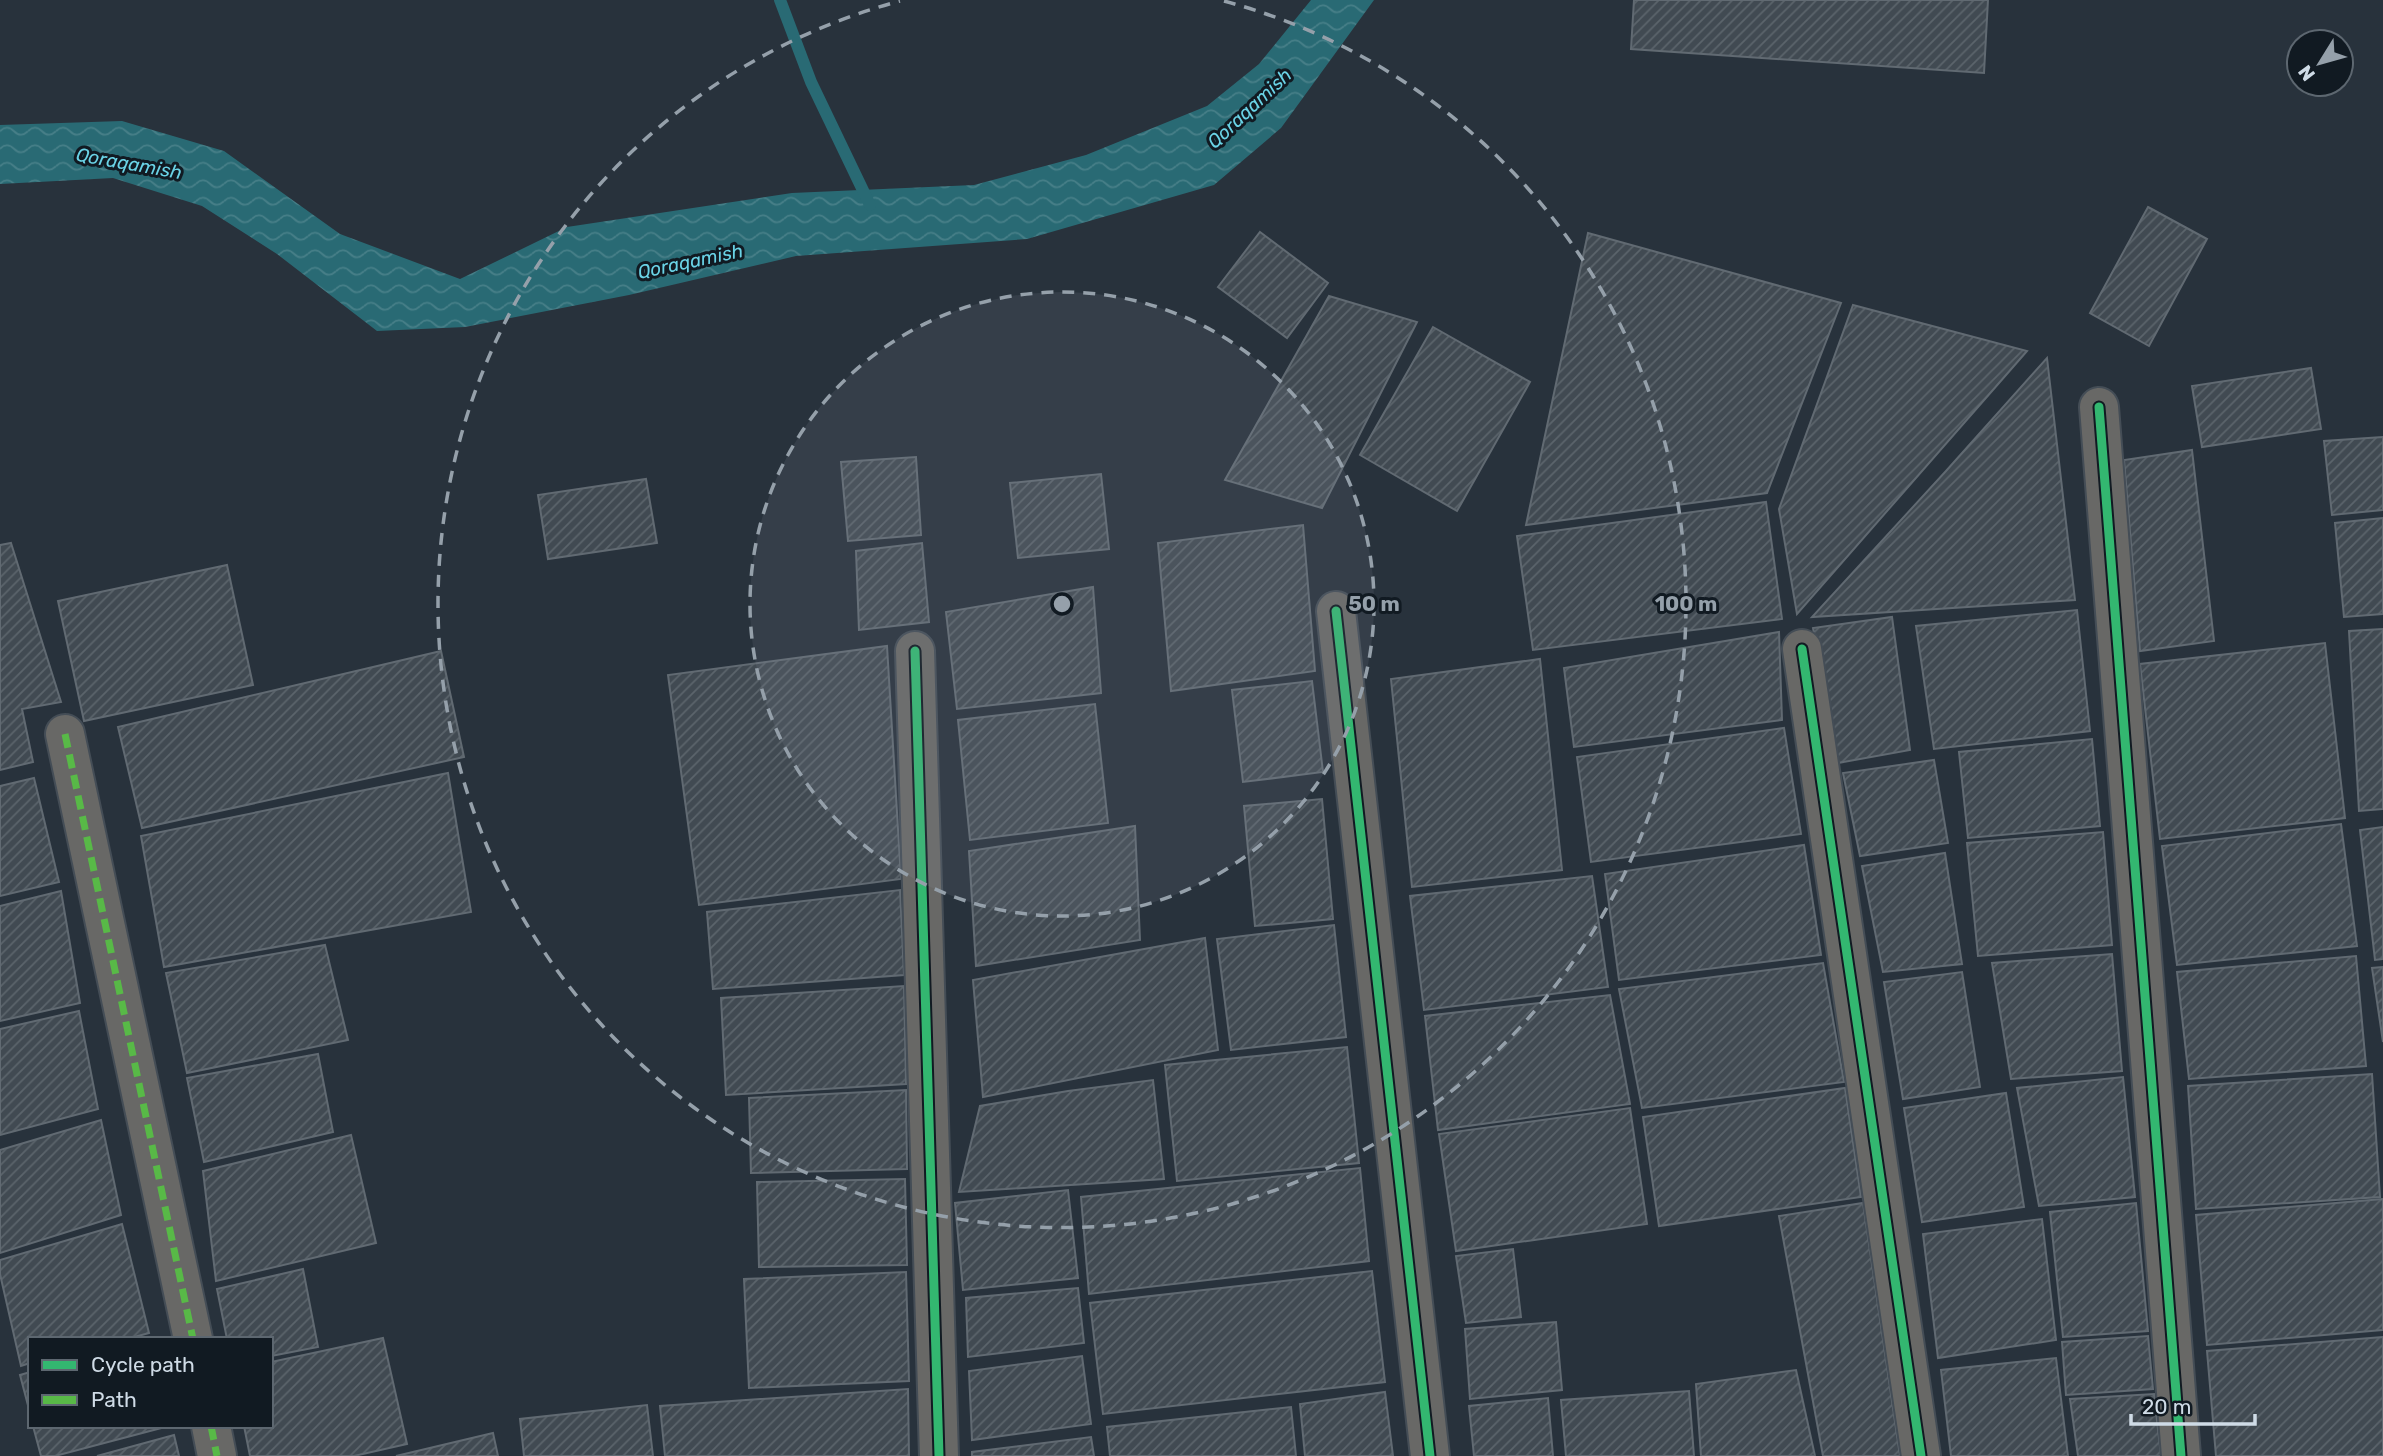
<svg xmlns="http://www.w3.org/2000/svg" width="2383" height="1456" font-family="Rubik,sans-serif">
<defs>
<pattern id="water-waves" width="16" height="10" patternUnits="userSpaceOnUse" patternTransform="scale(1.75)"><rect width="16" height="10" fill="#296a74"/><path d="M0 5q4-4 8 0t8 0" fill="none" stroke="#477f88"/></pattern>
<pattern id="building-hatch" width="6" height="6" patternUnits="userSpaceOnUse" patternTransform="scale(1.75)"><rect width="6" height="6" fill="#414a52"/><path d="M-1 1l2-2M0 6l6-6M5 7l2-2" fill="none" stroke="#5b646b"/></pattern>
</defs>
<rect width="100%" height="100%" fill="#28323c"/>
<path fill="url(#water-waves)" d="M1311,0H1374L1281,128L1214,185L1027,239L796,256L629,295L465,327L377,331L277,254L202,206L113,178L0,184V125L122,121L224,151L340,234L460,279L567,227L792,193L974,185L1086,155L1207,106L1259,64Z"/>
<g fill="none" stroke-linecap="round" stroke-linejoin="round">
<path stroke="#296a74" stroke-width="12" d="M780,0L811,82L870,205"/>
</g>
<g fill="url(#building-hatch)" stroke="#616a72" stroke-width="2">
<path d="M1634,0H1988L1984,73L1631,49Z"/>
<path d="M2148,207L2207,239L2149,346L2090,313Z"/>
<path d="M1260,232L1328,283L1287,338L1218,287Z"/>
<path d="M1588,233L1841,303L1767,493L1526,525Z"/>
<path d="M1329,296L1417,322L1322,508L1225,480Z"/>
<path d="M1853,305L2027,351L1797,614L1779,509Z"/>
<path d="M1433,327L1530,382L1457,511L1360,455Z"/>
<path d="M2047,358L2075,600L1812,617L1946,471Z"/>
<path d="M2311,368L2321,429L2202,447L2192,386Z"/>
<path d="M2383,437V510L2332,515L2324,441Z"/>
<path d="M2192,450L2214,641L2140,651L2124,460Z"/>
<path d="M916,457L921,535L848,541L841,462Z"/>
<path d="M1101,474L1109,549L1018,558L1010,483Z"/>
<path d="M646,479L657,543L548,559L538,495Z"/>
<path d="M1766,502L1782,619L1533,650L1517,536Z"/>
<path d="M2383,518V614L2344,617L2335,523Z"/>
<path d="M1303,525L1315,671L1171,691L1158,543Z"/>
<path d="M11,543L61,702L22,709L33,762L0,770V545Z"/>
<path d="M922,543L929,622L859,630L856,551Z"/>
<path d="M227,565L253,685L84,721L58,601Z"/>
<path d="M1093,587L1101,693L957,709L946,612Z"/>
<path d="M2077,610L2090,731L1934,749L1916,626Z"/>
<path d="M1892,617L1910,750L1838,763L1813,628Z"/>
<path d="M2383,629V809L2359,811L2349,631Z"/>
<path d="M1779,632L1782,720L1574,747L1564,668Z"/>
<path d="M2325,643L2345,818L2160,839L2140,664Z"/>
<path d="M887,646L901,879L699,905L668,675Z"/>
<path d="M441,651L464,757L142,828L118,727Z"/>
<path d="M1540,659L1562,870L1412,887L1391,679Z"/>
<path d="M1312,681L1323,772L1243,782L1232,690Z"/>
<path d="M1095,704L1108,823L970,840L958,720Z"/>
<path d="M1784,728L1801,834L1591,862L1577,757Z"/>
<path d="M2092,739L2100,826L1968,838L1959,752Z"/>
<path d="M1934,760L1948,843L1860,856L1843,773Z"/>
<path d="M448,773L471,912L164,967L141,836Z"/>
<path d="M34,778L59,882L0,896V786Z"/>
<path d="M1322,799L1333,919L1255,926L1244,806Z"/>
<path d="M2341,824L2357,946L2177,965L2162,846Z"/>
<path d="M1135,826L1140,940L976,966L969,851Z"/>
<path d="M2383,827V959L2375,960L2360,830Z"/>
<path d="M2103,832L2112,945L1978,956L1967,843Z"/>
<path d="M1804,845L1821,955L1619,980L1605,874Z"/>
<path d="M1945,853L1962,964L1883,972L1862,866Z"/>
<path d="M1592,876L1608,987L1424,1010L1410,896Z"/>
<path d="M900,890L904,975L713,989L707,912Z"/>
<path d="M61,891L80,1003L0,1021V906Z"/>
<path d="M1334,925L1346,1037L1231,1050L1217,939Z"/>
<path d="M1205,938L1218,1050L983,1097L973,980Z"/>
<path d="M325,945L348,1040L187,1073L166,973Z"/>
<path d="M2112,954L2122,1071L2011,1079L1992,963Z"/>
<path d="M2356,956L2366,1066L2189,1079L2177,972Z"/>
<path d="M1823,963L1844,1082L1642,1108L1619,989Z"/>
<path d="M2383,967V1042L2372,968Z"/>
<path d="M1962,972L1980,1087L1903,1099L1884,982Z"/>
<path d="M904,986L906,1084L726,1095L721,998Z"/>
<path d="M1610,995L1630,1104L1438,1130L1425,1016Z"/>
<path d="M79,1011L98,1109L0,1135V1029Z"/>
<path d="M1347,1047L1359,1163L1177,1181L1165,1065Z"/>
<path d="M318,1054L333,1132L204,1162L187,1078Z"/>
<path d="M2372,1074L2380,1197L2196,1209L2188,1086Z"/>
<path d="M2123,1077L2135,1197L2039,1206L2017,1088Z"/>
<path d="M1153,1080L1164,1179L959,1192L980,1106L1068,1091Z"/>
<path d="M1845,1088L1861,1197L1659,1226L1643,1117Z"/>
<path d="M906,1090L907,1169L751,1173L749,1098Z"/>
<path d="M2006,1093L2024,1207L1922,1222L1904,1108Z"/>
<path d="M1630,1108L1647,1224L1456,1251L1439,1134Z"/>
<path d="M101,1120L121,1215L0,1253V1150Z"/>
<path d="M351,1135L376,1243L216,1281L203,1171Z"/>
<path d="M1360,1168L1369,1261L1089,1294L1081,1197Z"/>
<path d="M905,1179L907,1265L759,1267L757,1182Z"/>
<path d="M1068,1190L1078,1278L963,1290L955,1203Z"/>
<path d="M2383,1199V1330L2207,1345L2196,1215Z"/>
<path d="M1863,1203L1900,1456H1823L1779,1216Z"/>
<path d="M2136,1203L2148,1331L2063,1337L2050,1212Z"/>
<path d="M2042,1219L2056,1340L1938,1358L1923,1234Z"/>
<path d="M122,1224L149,1333L127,1339H30V1363L21,1366L0,1274V1260Z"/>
<path d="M1513,1249L1521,1317L1466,1323L1456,1256Z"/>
<path d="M303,1269L318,1347L271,1356V1339H227L217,1289Z"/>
<path d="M1372,1271L1385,1382L1103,1414L1090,1303Z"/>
<path d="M906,1272L909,1381L749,1388L744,1279Z"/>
<path d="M1078,1288L1084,1343L968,1357L966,1298Z"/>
<path d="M1556,1322L1562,1390L1470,1399L1465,1329Z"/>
<path d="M2148,1336L2153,1389L2066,1395L2062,1342Z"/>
<path d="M2383,1337V1456H2216L2207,1351Z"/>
<path d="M383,1338L407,1444L354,1456H250L244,1426H271V1362Z"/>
<path d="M1082,1356L1091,1424L972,1440L969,1371Z"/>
<path d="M2056,1358L2068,1456H1951L1941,1370Z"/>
<path d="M1796,1370L1815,1456H1701L1696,1384Z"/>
<path d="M30,1372V1413L20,1375Z"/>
<path d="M908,1389L909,1456H665L660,1406Z"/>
<path d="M1689,1391L1694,1456H1566L1561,1400Z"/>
<path d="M1385,1392L1393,1456H1305L1300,1404Z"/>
<path d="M2154,1394L2161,1456H2078L2070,1399Z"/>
<path d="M1548,1398L1553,1456H1474L1469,1406Z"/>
<path d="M647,1405L653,1456H524L520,1419Z"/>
<path d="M1291,1407L1296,1456H1110L1107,1427Z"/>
<path d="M33,1426H169L55,1456H41Z"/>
<path d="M493,1433L498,1456H396Z"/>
<path d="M174,1435L179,1456H97Z"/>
<path d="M1091,1437L1094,1456H972V1452Z"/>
</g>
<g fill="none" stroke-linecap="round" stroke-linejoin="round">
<defs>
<g id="street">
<path d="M2099,407L2181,1456"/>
<path d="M1336,611L1430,1456"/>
<path d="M1802,649L1921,1456"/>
<path d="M915,651L939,1456"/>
<path d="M65,734L193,1339"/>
<path d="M211,1426L217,1456"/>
</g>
</defs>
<use href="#street" stroke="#444d56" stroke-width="42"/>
<use href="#street" stroke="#686866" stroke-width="38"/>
<g stroke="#58b947" stroke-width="7" stroke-dasharray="14 7" stroke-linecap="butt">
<path d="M65,734L193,1339"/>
<path d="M211,1426L217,1456"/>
</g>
<defs>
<g id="cycleway">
<path d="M2099,407L2181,1456"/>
<path d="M1336,611L1430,1456"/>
<path d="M1802,649L1921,1456"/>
<path d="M915,651L939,1456"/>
</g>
</defs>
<use href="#cycleway" stroke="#111a22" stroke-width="13"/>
<use href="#cycleway" stroke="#33b770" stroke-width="9"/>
</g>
<circle cx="1062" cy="604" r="312" fill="#95a0aa" fill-opacity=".12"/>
<g fill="none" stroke="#95a0aa" stroke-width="3.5" stroke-dasharray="12 9">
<circle cx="1062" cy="604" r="312"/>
<path d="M1224 1A624 624 0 1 1 900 1"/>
</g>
<g text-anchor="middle" stroke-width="6" stroke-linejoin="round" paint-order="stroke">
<g font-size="19" font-style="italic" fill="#6ad3e6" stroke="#111a22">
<text transform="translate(1249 108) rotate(-43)" y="7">Qoraqamish</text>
<text transform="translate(129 163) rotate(10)" y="7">Qoraqamish</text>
<text transform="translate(690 261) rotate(-12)" y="7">Qoraqamish</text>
</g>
</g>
<circle cx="1062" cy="604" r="10" fill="#95a0aa" stroke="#111a22" stroke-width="3.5"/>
<g font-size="21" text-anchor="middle" font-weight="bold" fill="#95a0aa" stroke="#111a22" stroke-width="6" stroke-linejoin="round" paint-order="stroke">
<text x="1374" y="611">50 m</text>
<text x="1686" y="611">100 m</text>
</g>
<rect x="28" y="1337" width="245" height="91" fill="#111a22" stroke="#5d6770" stroke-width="2"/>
<rect x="42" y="1360" width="35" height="10" fill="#33b770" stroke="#5d6770" stroke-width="2"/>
<text x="91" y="1372" font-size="21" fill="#cfdbe6">Cycle path</text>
<rect x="42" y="1395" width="35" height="10" fill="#58b947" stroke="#5d6770" stroke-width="2"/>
<text x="91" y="1407" font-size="21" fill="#cfdbe6">Path</text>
<g transform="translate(2320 63) rotate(233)"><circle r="33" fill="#111a22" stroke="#5d6770" stroke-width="2"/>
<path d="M0-5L12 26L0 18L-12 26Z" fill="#95a0aa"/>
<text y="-10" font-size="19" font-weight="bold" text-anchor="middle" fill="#cfdbe6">N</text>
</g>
<path d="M2131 1414v10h124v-10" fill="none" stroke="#cfdbe6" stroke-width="3.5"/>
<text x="2142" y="1414" font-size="21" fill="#cfdbe6" stroke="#111a22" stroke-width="5" paint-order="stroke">20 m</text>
</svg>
